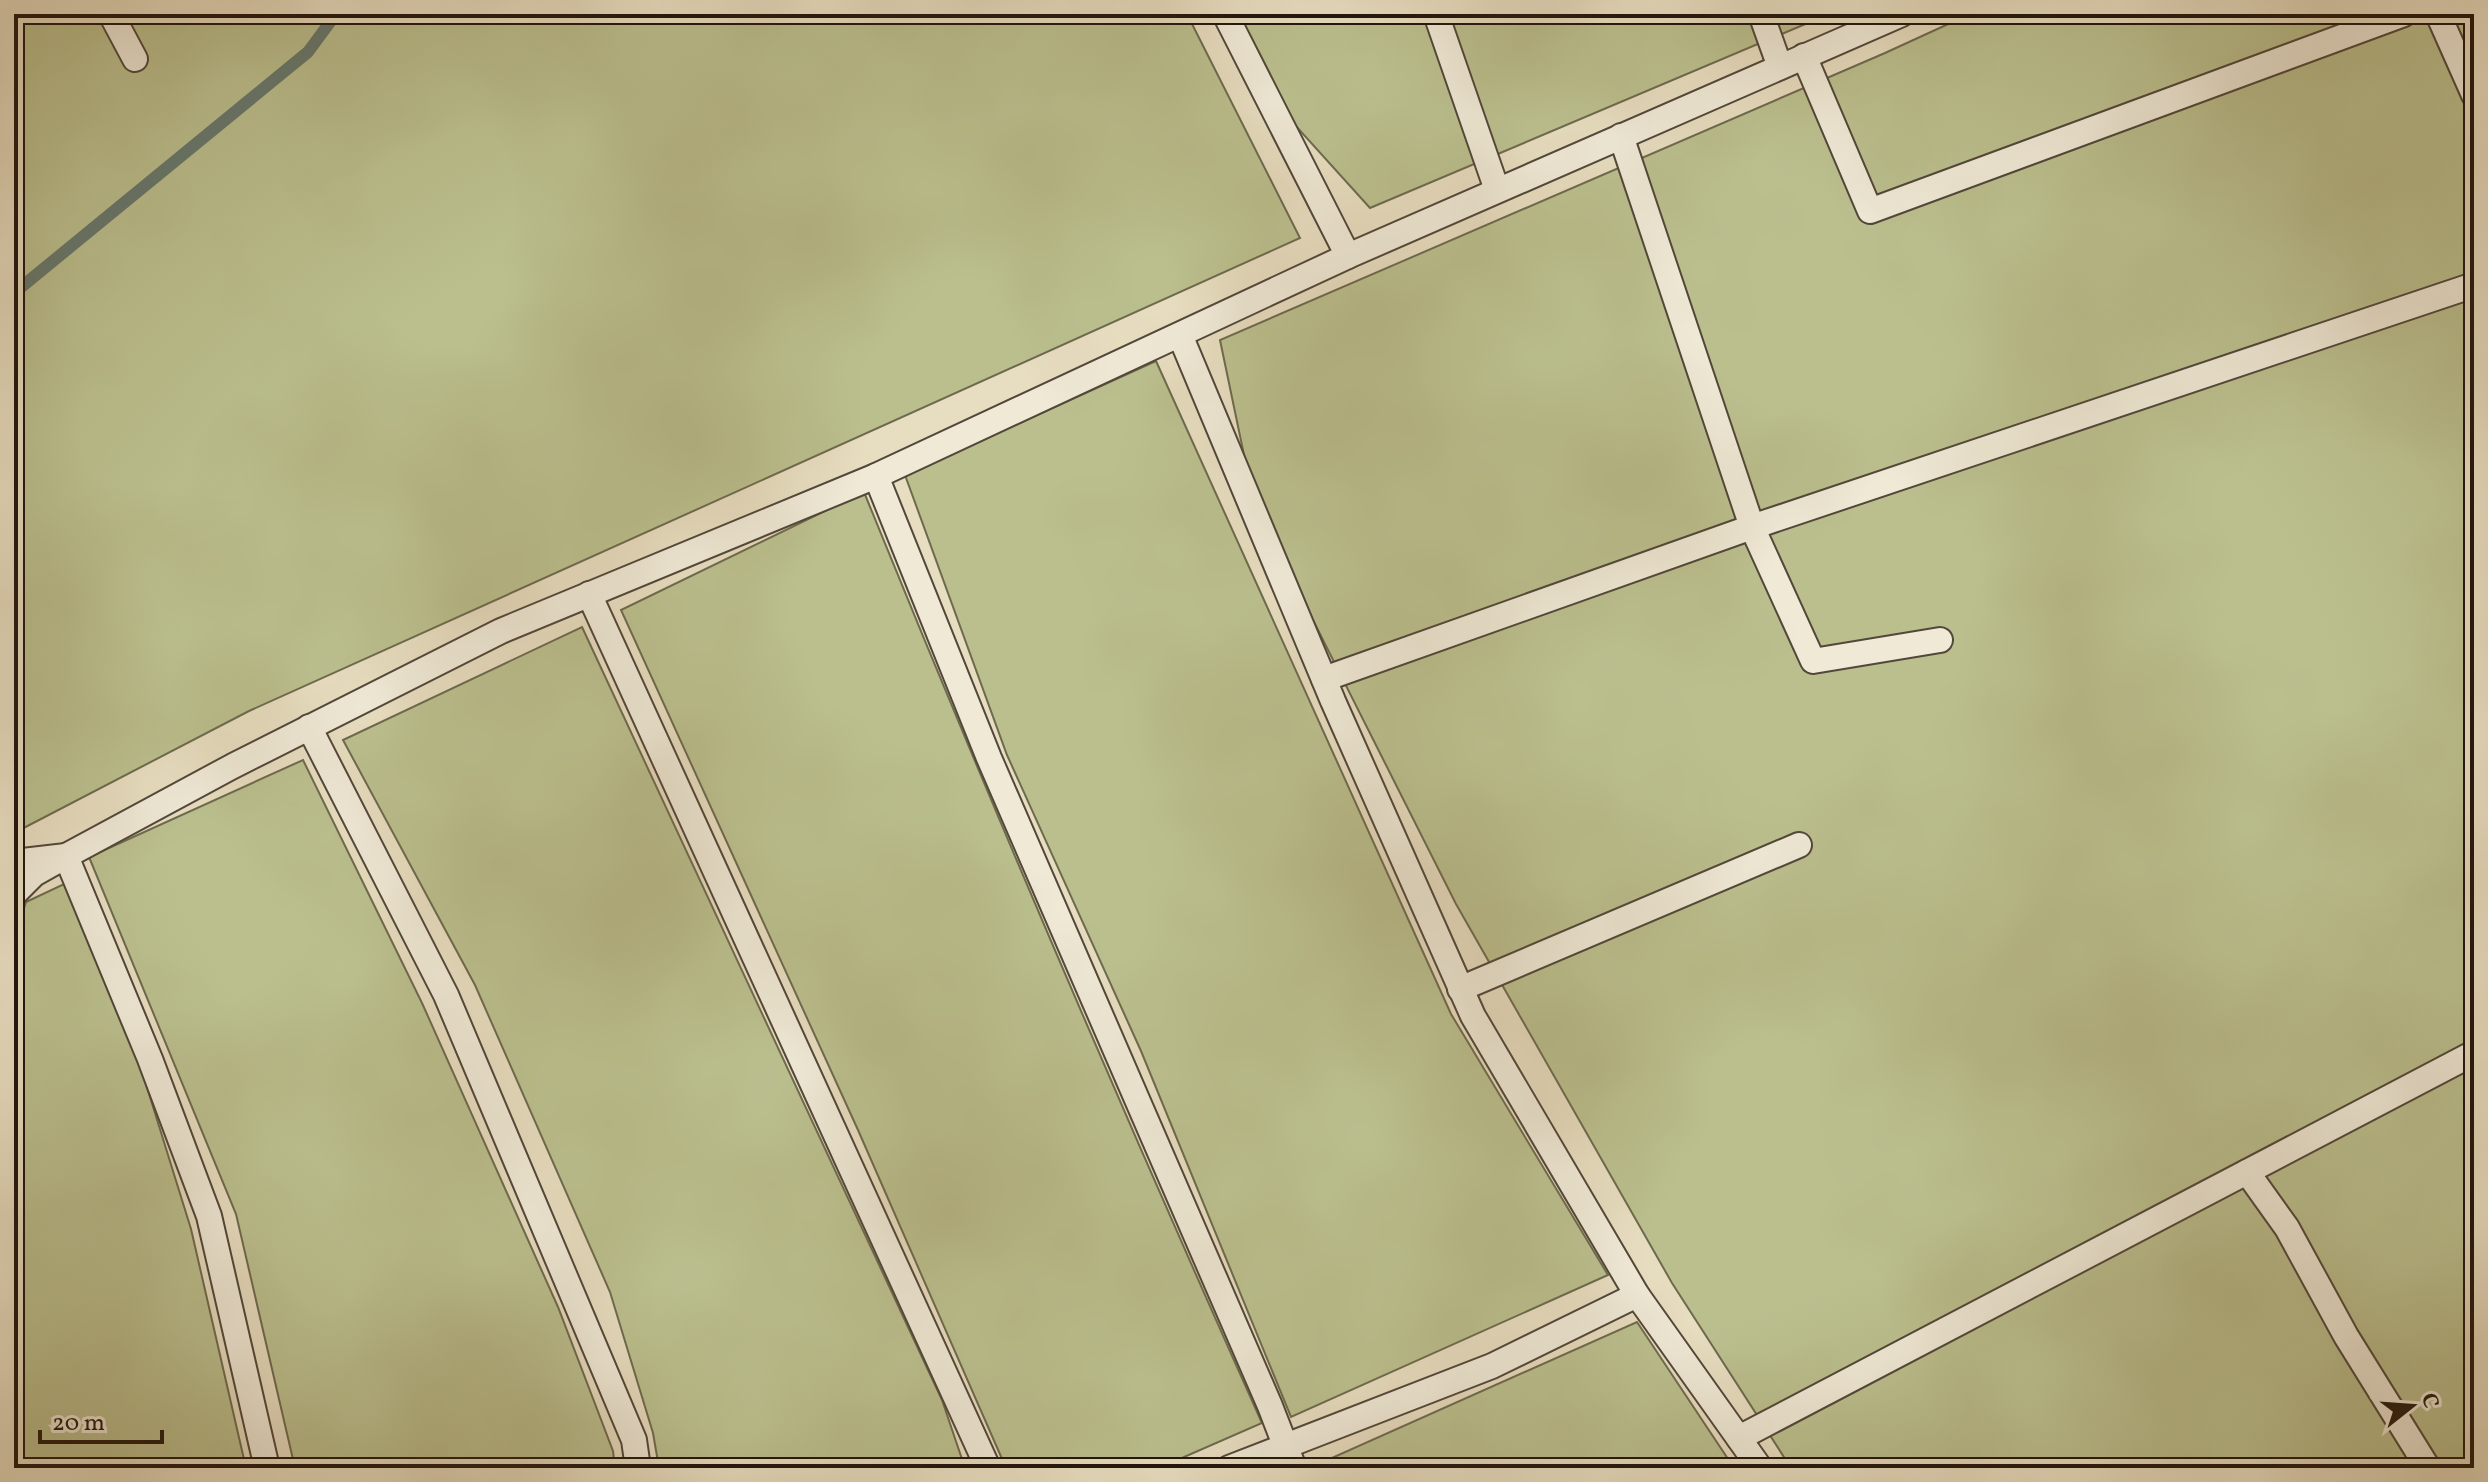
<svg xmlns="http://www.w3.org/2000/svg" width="2488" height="1482" font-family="Vollkorn,serif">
<rect width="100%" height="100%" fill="#e7ddc0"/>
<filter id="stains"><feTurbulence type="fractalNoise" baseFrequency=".0025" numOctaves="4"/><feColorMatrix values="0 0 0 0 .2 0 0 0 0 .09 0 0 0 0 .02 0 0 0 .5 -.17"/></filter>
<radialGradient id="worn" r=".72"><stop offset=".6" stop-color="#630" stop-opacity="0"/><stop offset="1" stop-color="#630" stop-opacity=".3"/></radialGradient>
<g fill="#bbbf8e" stroke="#6e6a4e" stroke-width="2">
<path d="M14,14H1187L1300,238L249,711L14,833Z"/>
<path d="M1236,14H1829L1370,208L1294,124Z"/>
<path d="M1970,14H2474V1468H1791L1672,1283L1456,904L1254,503L1220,340L1885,53Z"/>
<path d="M1156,361L1451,1014L1608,1275L1291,1417L1141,1051L1007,755L905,475Z"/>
<path d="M864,492C991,805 1124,1115 1262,1423L1159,1468H1006L858,1130L621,610Z"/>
<path d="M582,627L942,1400L965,1468H659L653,1433L610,1292L475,985L343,740Z"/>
<path d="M303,760L422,1003L558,1307L613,1451L615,1468H295L236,1214L89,857Z"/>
<path d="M64,884L141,1068L191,1229L246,1468H14V938L26,902Z"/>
<path d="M1637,1322L1734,1468H1317L1316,1465Z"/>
</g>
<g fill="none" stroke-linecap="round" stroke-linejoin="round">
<path stroke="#67796e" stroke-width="12" d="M14,293L308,52L336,14"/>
<defs>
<g id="lane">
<path d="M111,14L135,59"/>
<path d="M1225,14L1348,256L1902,14"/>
<path d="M1436,14L1497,190"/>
<path d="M1761,14L1780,67"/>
<path d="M2438,14L2474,95"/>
<path d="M1804,56L1870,211L2404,14"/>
<path d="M1180,335L1333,701L1473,1016L1637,1295L1492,1366L1229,1468"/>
<path d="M589,594L988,1468"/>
<path d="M1940,640L1813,661L1752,527L2474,285"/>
<path d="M1324,679L1752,527L1621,136"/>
<path d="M309,727L446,995L634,1440L638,1468"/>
<path d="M14,862L66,856L34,874L14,894"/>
<path d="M1460,989L1799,845"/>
<path d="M2247,1172L2287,1228L2346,1336L2428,1468"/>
<path d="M1637,1295L1760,1468"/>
<path d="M1739,1438L2474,1053"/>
<path d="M267,1468L209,1216L150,1059L66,856L233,766L501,631L876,476"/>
<path d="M1294,1468L1270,1406L989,758L876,476L1348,256"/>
</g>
</defs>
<use href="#lane" stroke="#52473a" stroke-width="28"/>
<use href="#lane" stroke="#efe9d6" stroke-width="24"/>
</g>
<rect width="2488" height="1482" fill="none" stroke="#e7ddc0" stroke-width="48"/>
<rect x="16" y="16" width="2456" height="1450" fill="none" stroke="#20150d" stroke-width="4"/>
<rect x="24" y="24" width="2440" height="1434" fill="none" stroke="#20150d" stroke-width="2"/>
<g transform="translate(2412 1406) rotate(73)" stroke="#efe9d6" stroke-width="6" paint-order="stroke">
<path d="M0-6L14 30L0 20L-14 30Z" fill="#20150d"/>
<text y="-12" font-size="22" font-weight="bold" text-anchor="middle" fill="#20150d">С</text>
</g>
<path d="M40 1430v12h122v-12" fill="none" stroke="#20150d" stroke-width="4"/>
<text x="52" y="1430" font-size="24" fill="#20150d" stroke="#efe9d6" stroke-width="6" paint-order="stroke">20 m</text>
<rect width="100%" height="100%" filter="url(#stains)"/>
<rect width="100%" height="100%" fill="url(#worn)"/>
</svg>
